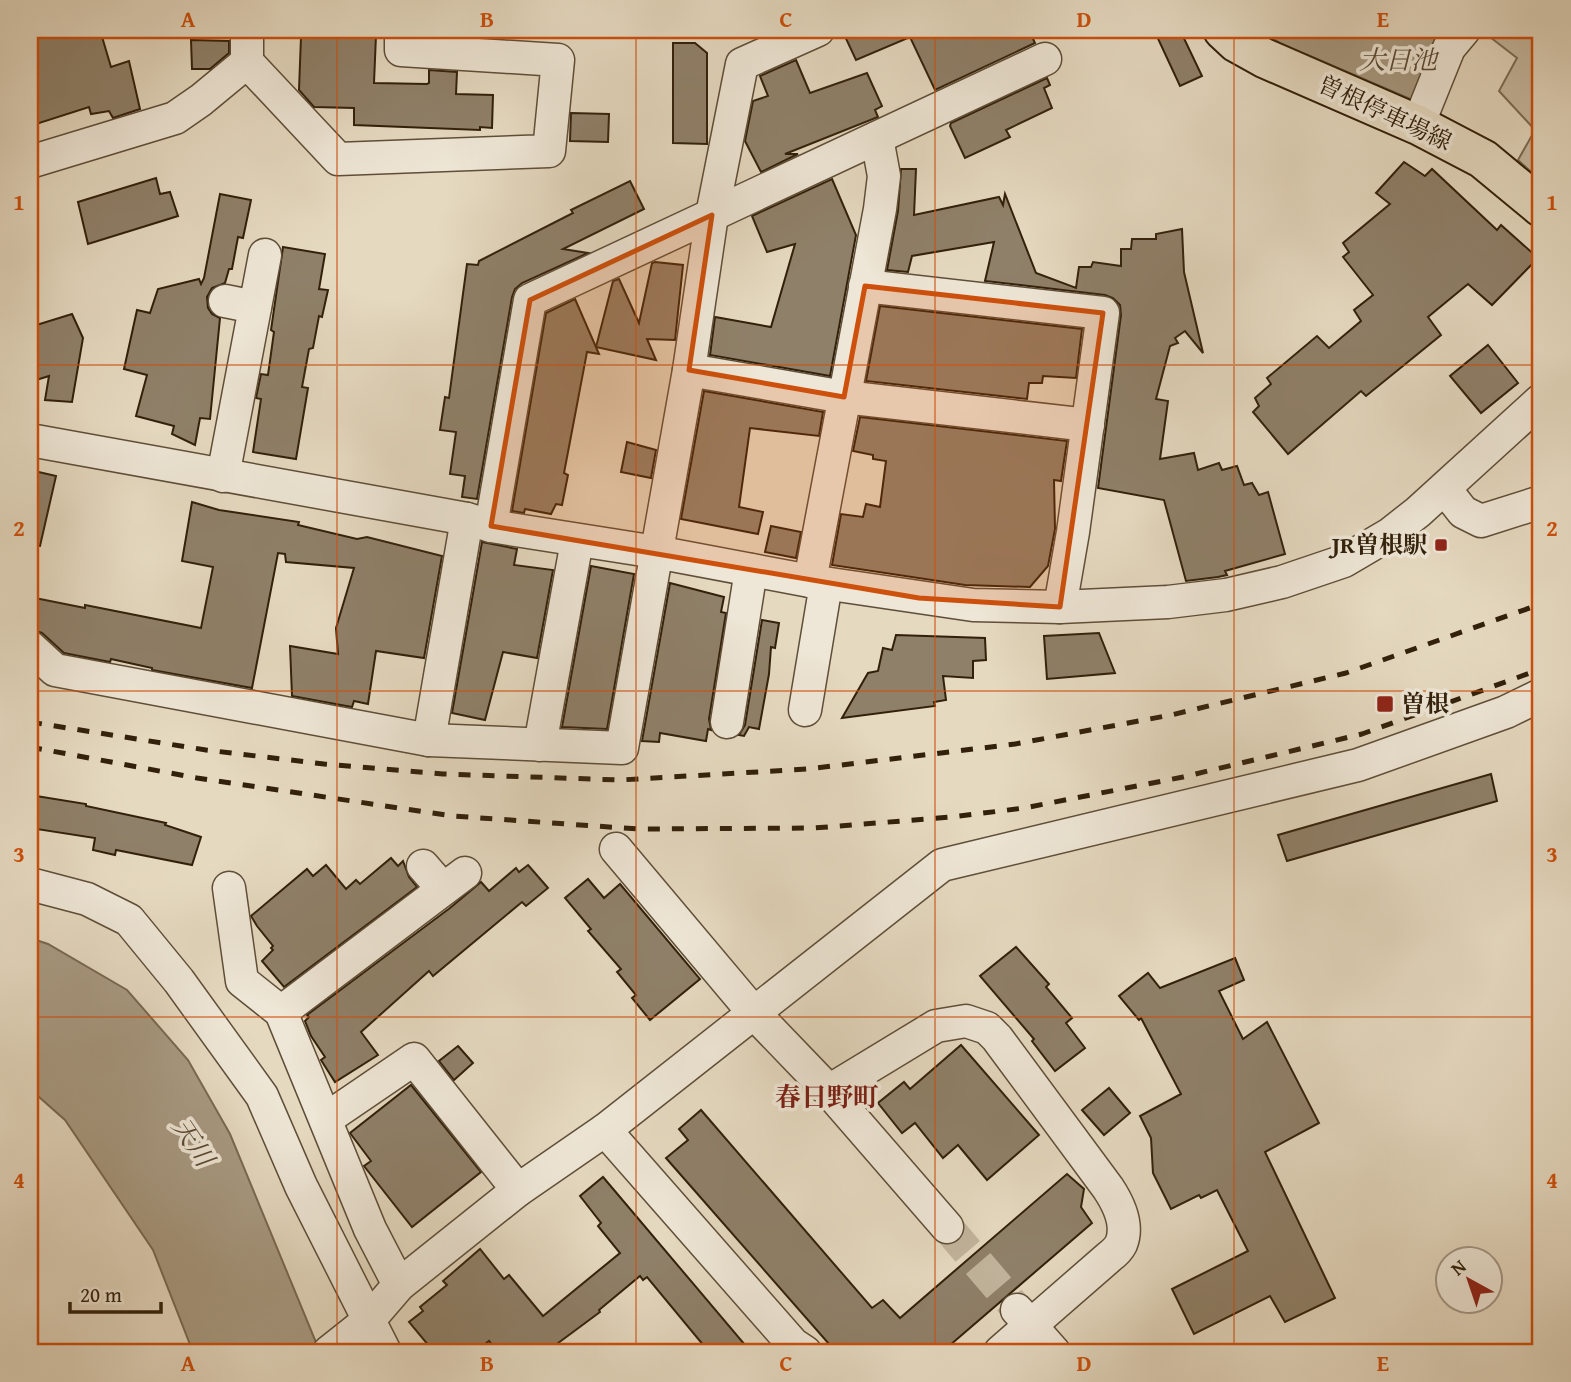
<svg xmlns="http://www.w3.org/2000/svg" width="1571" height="1382" font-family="'Gentium Book Plus','Noto Serif JP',serif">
<rect width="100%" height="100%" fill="#e5d9c0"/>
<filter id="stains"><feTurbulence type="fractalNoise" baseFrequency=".00286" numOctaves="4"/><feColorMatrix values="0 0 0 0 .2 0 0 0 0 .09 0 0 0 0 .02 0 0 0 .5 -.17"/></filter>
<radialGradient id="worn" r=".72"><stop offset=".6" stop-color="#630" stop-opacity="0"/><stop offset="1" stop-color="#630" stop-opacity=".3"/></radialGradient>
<path fill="#c7baa1" stroke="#7c6d56" stroke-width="2" d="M1481,30H1541V181L1518,160L1535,130L1499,91L1517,58Z"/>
<g fill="#a89a82" stroke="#796952" stroke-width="2">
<path d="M1259,30H1451L1415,101L1282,44Z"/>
<path d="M30,938L48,944L127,990L188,1060L230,1134L320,1352H193L153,1250L65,1120L30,1089Z"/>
</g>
<g fill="#8f8069" stroke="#32200b" stroke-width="2">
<path d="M30,30H100L111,67L129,61L140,109L113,118L109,111L91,114L89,107L30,126Z"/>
<path d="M842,30H1029L1035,43L935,90L910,37L856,60Z"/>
<path d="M1154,30H1180L1202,76L1180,86Z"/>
<path d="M332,34L376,35L374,83L427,84L429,83V70L457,72L456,94L493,95L492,128L480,127V130L354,125V108L314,107L299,90L301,37L332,38Z"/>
<path d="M191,40L229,41V53L210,69H192Z"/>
<path d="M673,43H695L707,53V144L673,143Z"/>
<path d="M796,60L810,93L867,73L882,106L875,110L878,117L785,154H798L761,172L745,141L753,101L768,96L760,76Z"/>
<path d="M1047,78L1050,85L1044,88L1052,108L1006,130L1010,137L965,158L950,126L951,123Z"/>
<path d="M571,113L609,114L608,142L570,141Z"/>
<path d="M1404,162L1425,176L1432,169L1497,230L1501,225L1538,258L1492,305L1468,284L1428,317L1441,335L1366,396L1361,391L1288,454L1253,412L1259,406L1255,398L1271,384L1267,378L1317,336L1329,348L1361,321L1354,310L1373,295L1343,257L1349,252L1343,243L1390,204L1376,193Z"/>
<path d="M901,169H916L914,215L999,197L1003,205L1005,194L1036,273L1076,288L1079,267H1091L1093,262L1121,266V249H1131L1132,239H1156V234L1182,229L1184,272L1203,353L1185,331L1175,338L1178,343L1170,346L1156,399L1168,401L1160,459L1194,453L1198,470L1219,463L1222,470L1237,466L1244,485L1252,483L1259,495L1268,492L1285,554L1225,571L1227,575L1218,577L1186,581L1164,500L1098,488L1121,315L1120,305L1113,298L1105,295L985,281L994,242L912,256L908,272L887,270L898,211Z"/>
<path d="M156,178L160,194L170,192L178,216L88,244L78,202Z"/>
<path d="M832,179L856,235L830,376L710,355L715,317L771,327L795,244L767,252L752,216Z"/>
<path d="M630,181L644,209L563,249L588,253L522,283L515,289L512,297L477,499L462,497L465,476L450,474L456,432L440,430L445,397L449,398L467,264L478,265L479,261L573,213L571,210Z"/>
<path d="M220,194L251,200L243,238L238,237L232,269H229L225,283L212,288L207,297L208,308L212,314L220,318L210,419L200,418L195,445L172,434L174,426L136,416L147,375L124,369L137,310L150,313L158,289L199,279L201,284L204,278Z"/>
<path d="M283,247L325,254L319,289L328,290L322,317L319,316L313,348L309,349L302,387L308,388L296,459L253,452L261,399L256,398L261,374L268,375L274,332L271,330Z"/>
<path d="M655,262L683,265L675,340L647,339L656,360L596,347L613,281L619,279L639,323L652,263Z"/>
<path d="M575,299L599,354L587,352L564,473L568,475L562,505L556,504L551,514L525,509L524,513L512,511L546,313Z"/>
<path d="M880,306L1082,329L1076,378L1043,376L1042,383H1029L1027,399L866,381Z"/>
<path d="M72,314L83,338L72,402L45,400L49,376L30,382V327Z"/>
<path d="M1488,345L1518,383L1481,413L1450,376Z"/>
<path d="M704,391L823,412L819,436L750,428L739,507L763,512L758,534L681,519Z"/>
<path d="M860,417L1067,441L1061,481L1054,480L1055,529L1048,566L1030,587L965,585L832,565L841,514L863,517L866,504L880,507L886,461L873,459V455L853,451Z"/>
<path d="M627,442L656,450L651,478L621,472Z"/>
<path d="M30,470L56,476L40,546L30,545Z"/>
<path d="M192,502L219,510L299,522L298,525L357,539L367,537L442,556L424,658L376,651L368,704L354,701L352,707L292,696L290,646L338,654L336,628L354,568L286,562L285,554L278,553L252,688L152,670V668L111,659L110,662L64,653L42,633L30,629V597L85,608V605L201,628L213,567L182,561Z"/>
<path d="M771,526L801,532L796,558L765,552Z"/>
<path d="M482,542L517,549L514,565L553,570L537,658L503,652L485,720L452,713Z"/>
<path d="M591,566L634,574L607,729L562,727Z"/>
<path d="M670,583L724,597L721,612L726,613L709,719L711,730L708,729L706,741L660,733L659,742L642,741Z"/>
<path d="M762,620L779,623L775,648L771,647L769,674L759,729L749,727L744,736L739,735L745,725Z"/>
<path d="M1099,633L1115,673L1047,679L1044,636Z"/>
<path d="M896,635L985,638L986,660L973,661V678L943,676L946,700L934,702L935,706L842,718L868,673L878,671L883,648L892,650Z"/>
<path d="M1491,774L1497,801L1287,861L1278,835Z"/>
<path d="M30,795L86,804V806L166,823L165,825L201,837L192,865L116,850L115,855L93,850L95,838L30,828Z"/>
<path d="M391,858L398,866L403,861L409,877L417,887L284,987L262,961L273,950L271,948L273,946L257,926L251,916L307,869L313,876L326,865L346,889L356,880L360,884Z"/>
<path d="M528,865L548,888L526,906L522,902L433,976L429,971L361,1032L378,1055L335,1082L321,1060L325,1057L311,1036L305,1021L309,1017L307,1015L450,908L481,882L489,891L516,868L519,872Z"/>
<path d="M588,879L604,898L620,884L700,979L650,1020L632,998L636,995L617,972L621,969L588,931L591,929L565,898Z"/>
<path d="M1016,947L1049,984L1046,987L1072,1018L1066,1023L1085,1048L1055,1071L1032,1041L1034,1039L980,976Z"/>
<path d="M1235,958L1244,980L1219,991L1243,1039L1267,1022L1319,1123L1265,1152L1335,1298L1285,1322L1270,1296L1194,1334L1172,1289L1248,1251L1217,1190L1201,1198L1199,1195L1171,1209L1153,1173L1151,1138L1140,1116L1181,1094L1141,1018L1139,1020L1119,996L1148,973L1160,988Z"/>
<path d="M961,1045L1039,1135L987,1180L958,1145L943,1158L915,1123L902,1133L878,1103L904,1082L910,1089Z"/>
<path d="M458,1046L473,1063L454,1080L439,1061Z"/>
<path d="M411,1085L481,1172L412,1227L364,1166L371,1161L350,1133Z"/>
<path d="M1109,1088L1130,1113L1104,1135L1082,1110Z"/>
<path d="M701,1110L872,1308L883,1300L900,1318L1067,1174L1084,1189L1081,1207L1092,1223L942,1352H836L666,1158L688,1140L679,1129Z"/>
<path d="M603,1177L751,1352H709L647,1277L643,1280L640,1276L599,1310L600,1312L546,1352H498L489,1341L475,1352H434L409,1322L423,1311L420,1307L447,1285L443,1281L480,1249L504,1279L509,1275L543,1316L620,1253L598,1226L601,1223L580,1196Z"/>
</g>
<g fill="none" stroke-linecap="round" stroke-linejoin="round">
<path stroke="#c1b49c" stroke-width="32" stroke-dasharray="32 16" stroke-linecap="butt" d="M947,1227L1017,1309"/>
<defs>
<g id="minor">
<path d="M247,30V62"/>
<path d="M1418,125L1449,48L1464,30"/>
<path d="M30,162L175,118L201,100L247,62L338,159L549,151L558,60L401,50V30"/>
<path d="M865,286L1103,313L1073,532L1060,607"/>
<path d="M225,301L255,307"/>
<path d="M689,370L844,397L1088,425"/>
<path d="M30,440L467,519L491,526L656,552L810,581L973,605L1060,607L1168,602L1226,595L1282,582L1344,561L1390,534L1418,512L1541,400"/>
<path d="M223,476L265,255"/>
<path d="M1445,489L1463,512L1481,521L1541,502"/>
<path d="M491,526L530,300L1045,59"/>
<path d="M810,581L880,209L884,176L877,138"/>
<path d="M30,647L55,670L429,740L467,519"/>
<path d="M805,710L826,584"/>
<path d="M727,722L751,570"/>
<path d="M429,740L622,748L689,370L712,215L742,64L818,30"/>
<path d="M540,745L577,541"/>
<path d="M616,849L754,1013L829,1091L947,1227"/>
<path d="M423,866L443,889"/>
<path d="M30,884L87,899L129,920L179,981L262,1096L301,1186L385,1352"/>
<path d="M229,888L242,981L281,1012L370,1229L399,1285"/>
<path d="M281,1012L465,873"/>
<path d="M829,1091L936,1026L966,1021L987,1028L997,1038L1108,1188C1118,1203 1129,1225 1121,1244C1119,1248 1113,1254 1109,1257L1000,1352"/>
<path d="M326,1119L414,1059L518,1190"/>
<path d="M605,1130L793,1344L805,1352"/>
<path d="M1017,1310L1054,1352"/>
<path d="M329,1352L368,1321L399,1285L518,1190L605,1130L942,865L1358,765L1506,712L1541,695"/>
</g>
<path id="major" d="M1223,30L1237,43L1264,58L1418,125L1483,159L1541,207"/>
</defs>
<use href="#minor" stroke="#5f4e38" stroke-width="35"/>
<use href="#major" stroke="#32200b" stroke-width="42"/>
<use href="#minor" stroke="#eee6d6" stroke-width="32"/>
<use href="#major" stroke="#e5d9c0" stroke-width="38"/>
<g stroke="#32200b" stroke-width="5" stroke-dasharray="12 12" stroke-linecap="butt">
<path d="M30,722L206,750L324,764L443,774L620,780L808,769L1015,744L1171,715L1346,673L1541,604"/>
<path d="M30,747L197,778L453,816L638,829L814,828L952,817L1024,808L1183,777L1362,734L1541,669"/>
</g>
</g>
<path fill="#cd500c" fill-opacity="0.2" stroke="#cd500c" stroke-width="5" stroke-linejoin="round" d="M712,215L689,370L844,397L865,286L1103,313L1060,607L919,598L491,526L530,300Z"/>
<path fill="none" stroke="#cd500c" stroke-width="2" stroke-opacity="0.55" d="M337,30V1352M636,30V1352M935,30V1352M1234,30V1352M30,365H1541M30,691H1541M30,1017H1541"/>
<g fill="#8f2418" stroke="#eee6d6" stroke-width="2.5">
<rect x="1434" y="538" width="14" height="14" rx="3.5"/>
<rect x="1376" y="695" width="18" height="18" rx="3.5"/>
</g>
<g text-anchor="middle" stroke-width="7" stroke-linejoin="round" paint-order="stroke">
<g font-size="24" fill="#32200b" stroke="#eee6d6">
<text transform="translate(1385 113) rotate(25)" y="8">曽根停車場線</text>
</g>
<g font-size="24" font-weight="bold" fill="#32200b" stroke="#eee6d6" text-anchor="end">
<text x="1427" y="553">JR曽根駅</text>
<text x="1401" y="712" text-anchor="start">曽根</text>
</g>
<g font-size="26" font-style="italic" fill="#5b4b35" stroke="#eee6d6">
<text x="1398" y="69">大日池</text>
<text transform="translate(193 1142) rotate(56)" y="9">天川</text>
</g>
<g font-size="26" font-weight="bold" fill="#7a1f14" stroke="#eee6d6">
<text x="827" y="1106">春日野町</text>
</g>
</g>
<rect width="1571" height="1382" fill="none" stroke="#e5d9c0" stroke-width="77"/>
<g transform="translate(1469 1280) rotate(320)"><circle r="33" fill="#eee6d6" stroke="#a39785" stroke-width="2"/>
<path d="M0-5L12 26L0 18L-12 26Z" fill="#8f2418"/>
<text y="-10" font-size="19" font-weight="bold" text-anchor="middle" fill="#32200b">N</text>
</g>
<path d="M70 1302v10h91v-10" fill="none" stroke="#32200b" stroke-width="3.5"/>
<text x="80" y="1302" font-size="21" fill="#32200b" stroke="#eee6d6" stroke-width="5" paint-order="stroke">20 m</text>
<rect x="38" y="38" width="1494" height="1306" fill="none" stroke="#cd500c" stroke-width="2.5"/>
<g font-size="23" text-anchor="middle" font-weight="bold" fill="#cd500c">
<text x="188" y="27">A</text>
<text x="487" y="27">B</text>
<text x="786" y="27">C</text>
<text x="1084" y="27">D</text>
<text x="1383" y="27">E</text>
<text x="19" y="210">1</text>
<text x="1552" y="210">1</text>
<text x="19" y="536">2</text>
<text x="1552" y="536">2</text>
<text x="19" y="862">3</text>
<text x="1552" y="862">3</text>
<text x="19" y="1188">4</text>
<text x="1552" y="1188">4</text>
<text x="188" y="1371">A</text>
<text x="487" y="1371">B</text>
<text x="786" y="1371">C</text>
<text x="1084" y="1371">D</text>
<text x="1383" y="1371">E</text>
</g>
<rect width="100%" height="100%" filter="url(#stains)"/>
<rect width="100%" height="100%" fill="url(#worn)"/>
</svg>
